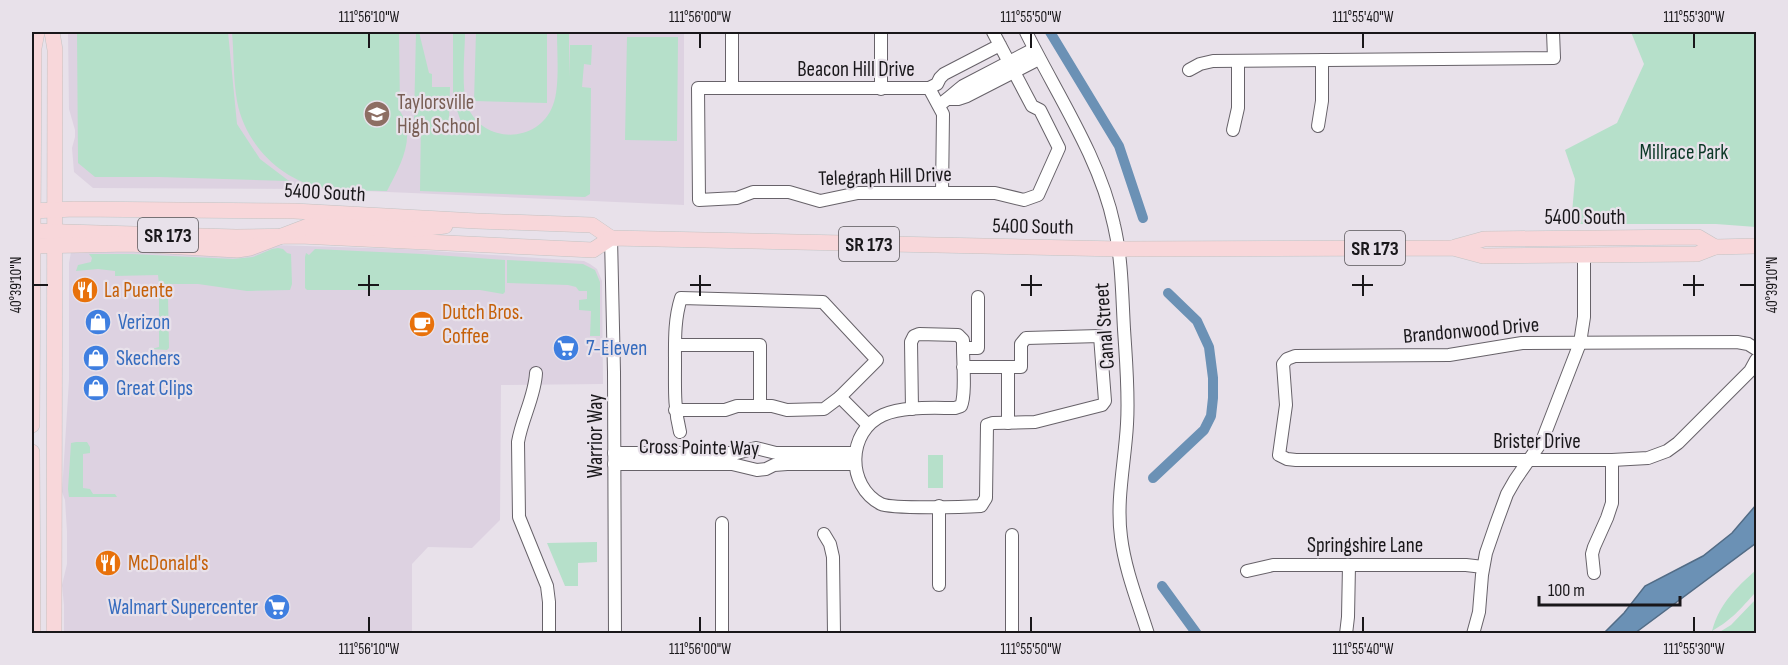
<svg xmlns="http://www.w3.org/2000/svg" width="1788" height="665" font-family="'Sofia Sans Condensed',sans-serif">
<rect width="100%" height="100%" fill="#e8e1ea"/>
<g fill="#ddd2e1">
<path d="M68,32H684V205L319,189L93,188L74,172L72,148L75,137V130L69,109Z"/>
<path d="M274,245L402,249L584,261L590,264L597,269L602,281L603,384L501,385L500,520L472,548L428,547L412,564V633H64V605L62,585L67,564V531L65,500L62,492L69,380V263L71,252Z"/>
</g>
<g fill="#b6e0ca">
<path d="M77,32H228L237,124L260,159L289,181L159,177H95L78,163Z"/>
<path d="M232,32L399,33L400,111C417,137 400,166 387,191C367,190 342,192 323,188C280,180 245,144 237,101C233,79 234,54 232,32Z"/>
<path d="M416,32H419L429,73L432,74V87H450L449,121L461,122L453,98V32H465C465,52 461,87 467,105C482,145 539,144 553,105C560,87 557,52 557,32H569V77L570,45H592L591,65L584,64L582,87L591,88L590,194L585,197L420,191L421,120H414Z"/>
<path d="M476,32H547V103L474,101Z"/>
<path d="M1631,32H1756V227L1716,224H1571L1575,179L1565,150L1617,123L1644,64Z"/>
<path d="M627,37H678L677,141L625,140Z"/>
<path d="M278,248L283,249L287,253L291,254L292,284L290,290L247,291L198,284H159L158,275L115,276V271L98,269L76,271L78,265L91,262L92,258L89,254H132L233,259L253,257L272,249Z"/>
<path d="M315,249L422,254L505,260V292L503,294L480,290H307L305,288V257L306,253L309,255Z"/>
<path d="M507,260L583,264L595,270L600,282V336H590L591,311L579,310V300L587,299V291H579L576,287L568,285L507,283Z"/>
<path d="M159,294H166L168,296L169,348L167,350L152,349L159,347Z"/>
<path d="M76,442H87L90,447V453L83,454V488L90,489L93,494H115L117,497H69L68,489L71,443Z"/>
<rect x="928" y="455" width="15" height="33"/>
<path d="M597,542V562L578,563V586H565L547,543Z"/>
<path d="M1756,570V592C1740,609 1733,619 1712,631C1720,603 1735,589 1756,570Z"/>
<path d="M1756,599V633H1718L1731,625Z"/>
</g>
<path fill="#6b91b5" stroke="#526c86" stroke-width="1.5" d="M1756,505V543L1635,633H1604L1624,613L1645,586L1703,556L1732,533Z"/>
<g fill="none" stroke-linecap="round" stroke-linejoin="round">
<g stroke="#6b91b5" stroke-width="10">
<path d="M1050,32L1119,146L1143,218"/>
<path d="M1153,478L1204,430L1211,416L1213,398V378L1209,347L1197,321L1168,293"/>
<path d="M1162,586L1197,634"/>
</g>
<defs>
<g id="minor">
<path d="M881,32V89"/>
<path d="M993,32L1032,106L1040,110L1059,148L1038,195L1024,200L995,193H858L820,201L789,192H753L737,198L699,200L698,88H929L937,84L940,78L944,74L1000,45"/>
<path d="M1026,32C1056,93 1100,158 1114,225C1122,259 1122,294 1124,329C1126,361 1129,393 1127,424C1125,462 1116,499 1121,537C1125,570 1138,602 1148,634"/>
<path d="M1189,70L1200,64L1213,61L1554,58L1553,32"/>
<path d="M732,88V32"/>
<path d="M929,88L943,114L942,193"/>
<path d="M950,99H958L967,96L1039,59"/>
<path d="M939,105C948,99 954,93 963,86L1034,49"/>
<path d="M1318,126L1322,101V60"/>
<path d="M1233,130L1238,108V61"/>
<path d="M611,238L614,372L615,634"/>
<path d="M675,345H760V406"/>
<path d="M1756,349L1748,344L1737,342L1522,343L1449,355L1295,356L1287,359L1283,364L1286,405L1279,455L1287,459L1296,460H1612L1648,458L1667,451L1678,443L1750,371L1756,360"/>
<path d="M963,367H1021V344L1026,338L1100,336L1105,401L1102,405L1035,422L993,423L987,425L986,498L981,506C966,507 891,509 881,504C846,486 847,431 883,415C903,406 933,408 955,408L961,406C966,395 963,362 963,348H978V297"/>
<path d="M1008,367V423"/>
<path d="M536,373C535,396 522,418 518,442L519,517L547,586L549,602V634"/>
<path d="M840,397L868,425"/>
<path d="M912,409L911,342L914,336L919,334L958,335L963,340V348"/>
<path d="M675,410H725L737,406H772L787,410L824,409L840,397L877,360L823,302L681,298C674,320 675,342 675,365C675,388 674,408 680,432"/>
<path d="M614,453H737L756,448L776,453H855"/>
<path d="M614,464H732L757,470L766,469L774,465L787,464H855"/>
<path d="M824,534L830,544L833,557L834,634"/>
<path d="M1012,535V634"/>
<path d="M1247,571L1273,565H1466L1483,567"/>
<path d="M1594,573L1592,554L1594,547L1607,518L1612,503V460"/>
<path d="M939,585V506"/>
<path d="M722,634V523"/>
<path d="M1346,634L1348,617L1349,565"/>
<path d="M1473,634L1479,612L1482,575L1486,553L1496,524L1507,494L1515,480L1542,441L1580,343L1584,317V256"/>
</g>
<g id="major">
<path d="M52,32L55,50C56,244 53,439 54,634"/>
<path d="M32,211L74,209L294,211L477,221L592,225L611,238"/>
<path d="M32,231L236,237L300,236L593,250L611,238L1119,249L1453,248L1483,256L1697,254L1715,247L1756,246"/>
<path d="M32,246L129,244L237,250L250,248L308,226L418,229L445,226"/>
<path d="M1455,247L1484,239L1698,237L1715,247"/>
<path d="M32,425L34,48L37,32"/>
<path d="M32,452L33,634"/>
</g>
</defs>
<use href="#minor" stroke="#676269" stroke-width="14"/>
<use href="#major" stroke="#c3c3c3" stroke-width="16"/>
<use href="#minor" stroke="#fff" stroke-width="12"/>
<use href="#major" stroke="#f8d7da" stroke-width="15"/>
</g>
<path fill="none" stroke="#19171a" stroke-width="2" d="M369,33V48M700,33V48M1031,33V48M1363,33V48M1694,33V48M369,275V296M700,275V296M1031,275V296M1363,275V296M1694,275V296M33,285H48M358,285H379M690,285H711M1021,285H1042M1352,285H1373M1683,285H1704M1740,285H1755M369,617V632M700,617V632M1031,617V632M1363,617V632M1694,617V632"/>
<defs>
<symbol id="school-disc" viewBox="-11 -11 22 22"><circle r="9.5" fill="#8d6e63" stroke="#e8e1ea"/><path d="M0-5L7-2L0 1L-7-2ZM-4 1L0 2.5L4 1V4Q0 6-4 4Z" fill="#fff"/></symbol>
<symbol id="restaurant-disc" viewBox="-11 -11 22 22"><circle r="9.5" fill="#e8710a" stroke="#e8e1ea"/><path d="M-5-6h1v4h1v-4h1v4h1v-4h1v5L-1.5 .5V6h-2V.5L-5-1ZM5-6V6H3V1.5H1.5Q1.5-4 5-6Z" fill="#fff"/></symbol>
<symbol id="shop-disc" viewBox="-11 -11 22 22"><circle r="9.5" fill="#3f7fe0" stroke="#e8e1ea"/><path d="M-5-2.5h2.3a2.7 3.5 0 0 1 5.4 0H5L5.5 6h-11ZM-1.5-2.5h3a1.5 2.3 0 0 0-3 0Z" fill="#fff"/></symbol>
<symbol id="cafe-disc" viewBox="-11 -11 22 22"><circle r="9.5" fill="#e8710a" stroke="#e8e1ea"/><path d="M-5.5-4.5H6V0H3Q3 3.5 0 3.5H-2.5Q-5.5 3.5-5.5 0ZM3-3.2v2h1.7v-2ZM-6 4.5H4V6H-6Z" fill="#fff"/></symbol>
<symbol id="supermarket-disc" viewBox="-11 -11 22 22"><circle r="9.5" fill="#3f7fe0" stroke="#e8e1ea"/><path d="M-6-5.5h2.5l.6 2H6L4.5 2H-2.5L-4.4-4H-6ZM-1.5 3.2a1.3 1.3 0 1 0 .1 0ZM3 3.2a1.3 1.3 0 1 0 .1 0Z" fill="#fff"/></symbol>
</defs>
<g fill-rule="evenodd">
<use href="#school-disc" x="362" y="99" width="30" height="30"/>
<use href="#restaurant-disc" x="70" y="275" width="30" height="30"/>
<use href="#shop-disc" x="83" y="307" width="30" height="30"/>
<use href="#cafe-disc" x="407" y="309" width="30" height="30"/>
<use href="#supermarket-disc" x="551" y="333" width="30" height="30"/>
<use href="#shop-disc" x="81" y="343" width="30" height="30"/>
<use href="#shop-disc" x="81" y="373" width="30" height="30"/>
<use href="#restaurant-disc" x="93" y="548" width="30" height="30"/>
<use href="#supermarket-disc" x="262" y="592" width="30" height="30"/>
</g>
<g text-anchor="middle" stroke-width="4.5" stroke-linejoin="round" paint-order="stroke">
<g fill="#e8e1ea" stroke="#575458" stroke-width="1.5">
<rect x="138" y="218" width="60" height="34" rx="4.5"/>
<rect x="839" y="227" width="60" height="34" rx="4.5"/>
<rect x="1345" y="231" width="60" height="34" rx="4.5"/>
</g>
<g font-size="20" font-weight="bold" fill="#19171a">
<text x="168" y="242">SR 173</text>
<text x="869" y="251">SR 173</text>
<text x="1375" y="255">SR 173</text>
</g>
<g font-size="21" fill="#19171a" stroke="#e8e1ea">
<text x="856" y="76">Beacon Hill Drive</text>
<text transform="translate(885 176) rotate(-2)" y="7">Telegraph Hill Drive</text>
<text transform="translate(325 192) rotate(3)" y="7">5400 South</text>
<text x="1585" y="224">5400 South</text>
<text transform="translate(1033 226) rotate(1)" y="7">5400 South</text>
<text transform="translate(1104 326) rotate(-94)" y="7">Canal Street</text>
<text transform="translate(1471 330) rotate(-5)" y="7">Brandonwood Drive</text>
<text transform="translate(595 436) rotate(-90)" y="7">Warrior Way</text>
<text x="1537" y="448">Brister Drive</text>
<text transform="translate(699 447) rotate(1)" y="7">Cross Pointe Way</text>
<text x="1365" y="552">Springshire Lane</text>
</g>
<g font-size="21" fill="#785e54" stroke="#e8e1ea" text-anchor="start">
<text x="397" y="109">Taylorsville<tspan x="397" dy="24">High School</tspan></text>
</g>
<g font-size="21" fill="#0b3826" stroke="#e8e1ea">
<text x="1684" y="159">Millrace Park</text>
</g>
<g font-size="21" fill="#c56008" stroke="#e8e1ea" text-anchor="start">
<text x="104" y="297">La Puente</text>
<text x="442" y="319">Dutch Bros.<tspan x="442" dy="24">Coffee</tspan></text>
<text x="128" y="570">McDonald's</text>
</g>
<g font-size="21" fill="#366cbe" stroke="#e8e1ea" text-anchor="start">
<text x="118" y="329">Verizon</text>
<text x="586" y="355">7-Eleven</text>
<text x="116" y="365">Skechers</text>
<text x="116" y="395">Great Clips</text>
<text x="258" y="614" text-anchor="end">Walmart Supercenter</text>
</g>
</g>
<rect width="1788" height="665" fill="none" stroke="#e8e1ea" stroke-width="66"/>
<path d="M1539 596v9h141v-9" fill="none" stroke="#19171a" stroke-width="3"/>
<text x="1548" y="596" font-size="18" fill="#19171a" stroke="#e8e1ea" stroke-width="4.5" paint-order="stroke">100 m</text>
<rect x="33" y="33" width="1722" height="599" fill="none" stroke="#19171a" stroke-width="2"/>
<g font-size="15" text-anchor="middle" fill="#19171a">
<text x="369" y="22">111°56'10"W</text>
<text x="700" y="22">111°56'00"W</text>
<text x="1031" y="22">111°55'50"W</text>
<text x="1363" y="22">111°55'40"W</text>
<text x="1694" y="22">111°55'30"W</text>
<text transform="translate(16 285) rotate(-90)" y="5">40°39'10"N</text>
<text transform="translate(1772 285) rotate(-90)" y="5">40°39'10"N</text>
<text x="369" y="654">111°56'10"W</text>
<text x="700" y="654">111°56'00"W</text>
<text x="1031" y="654">111°55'50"W</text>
<text x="1363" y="654">111°55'40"W</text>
<text x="1694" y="654">111°55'30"W</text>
</g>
</svg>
